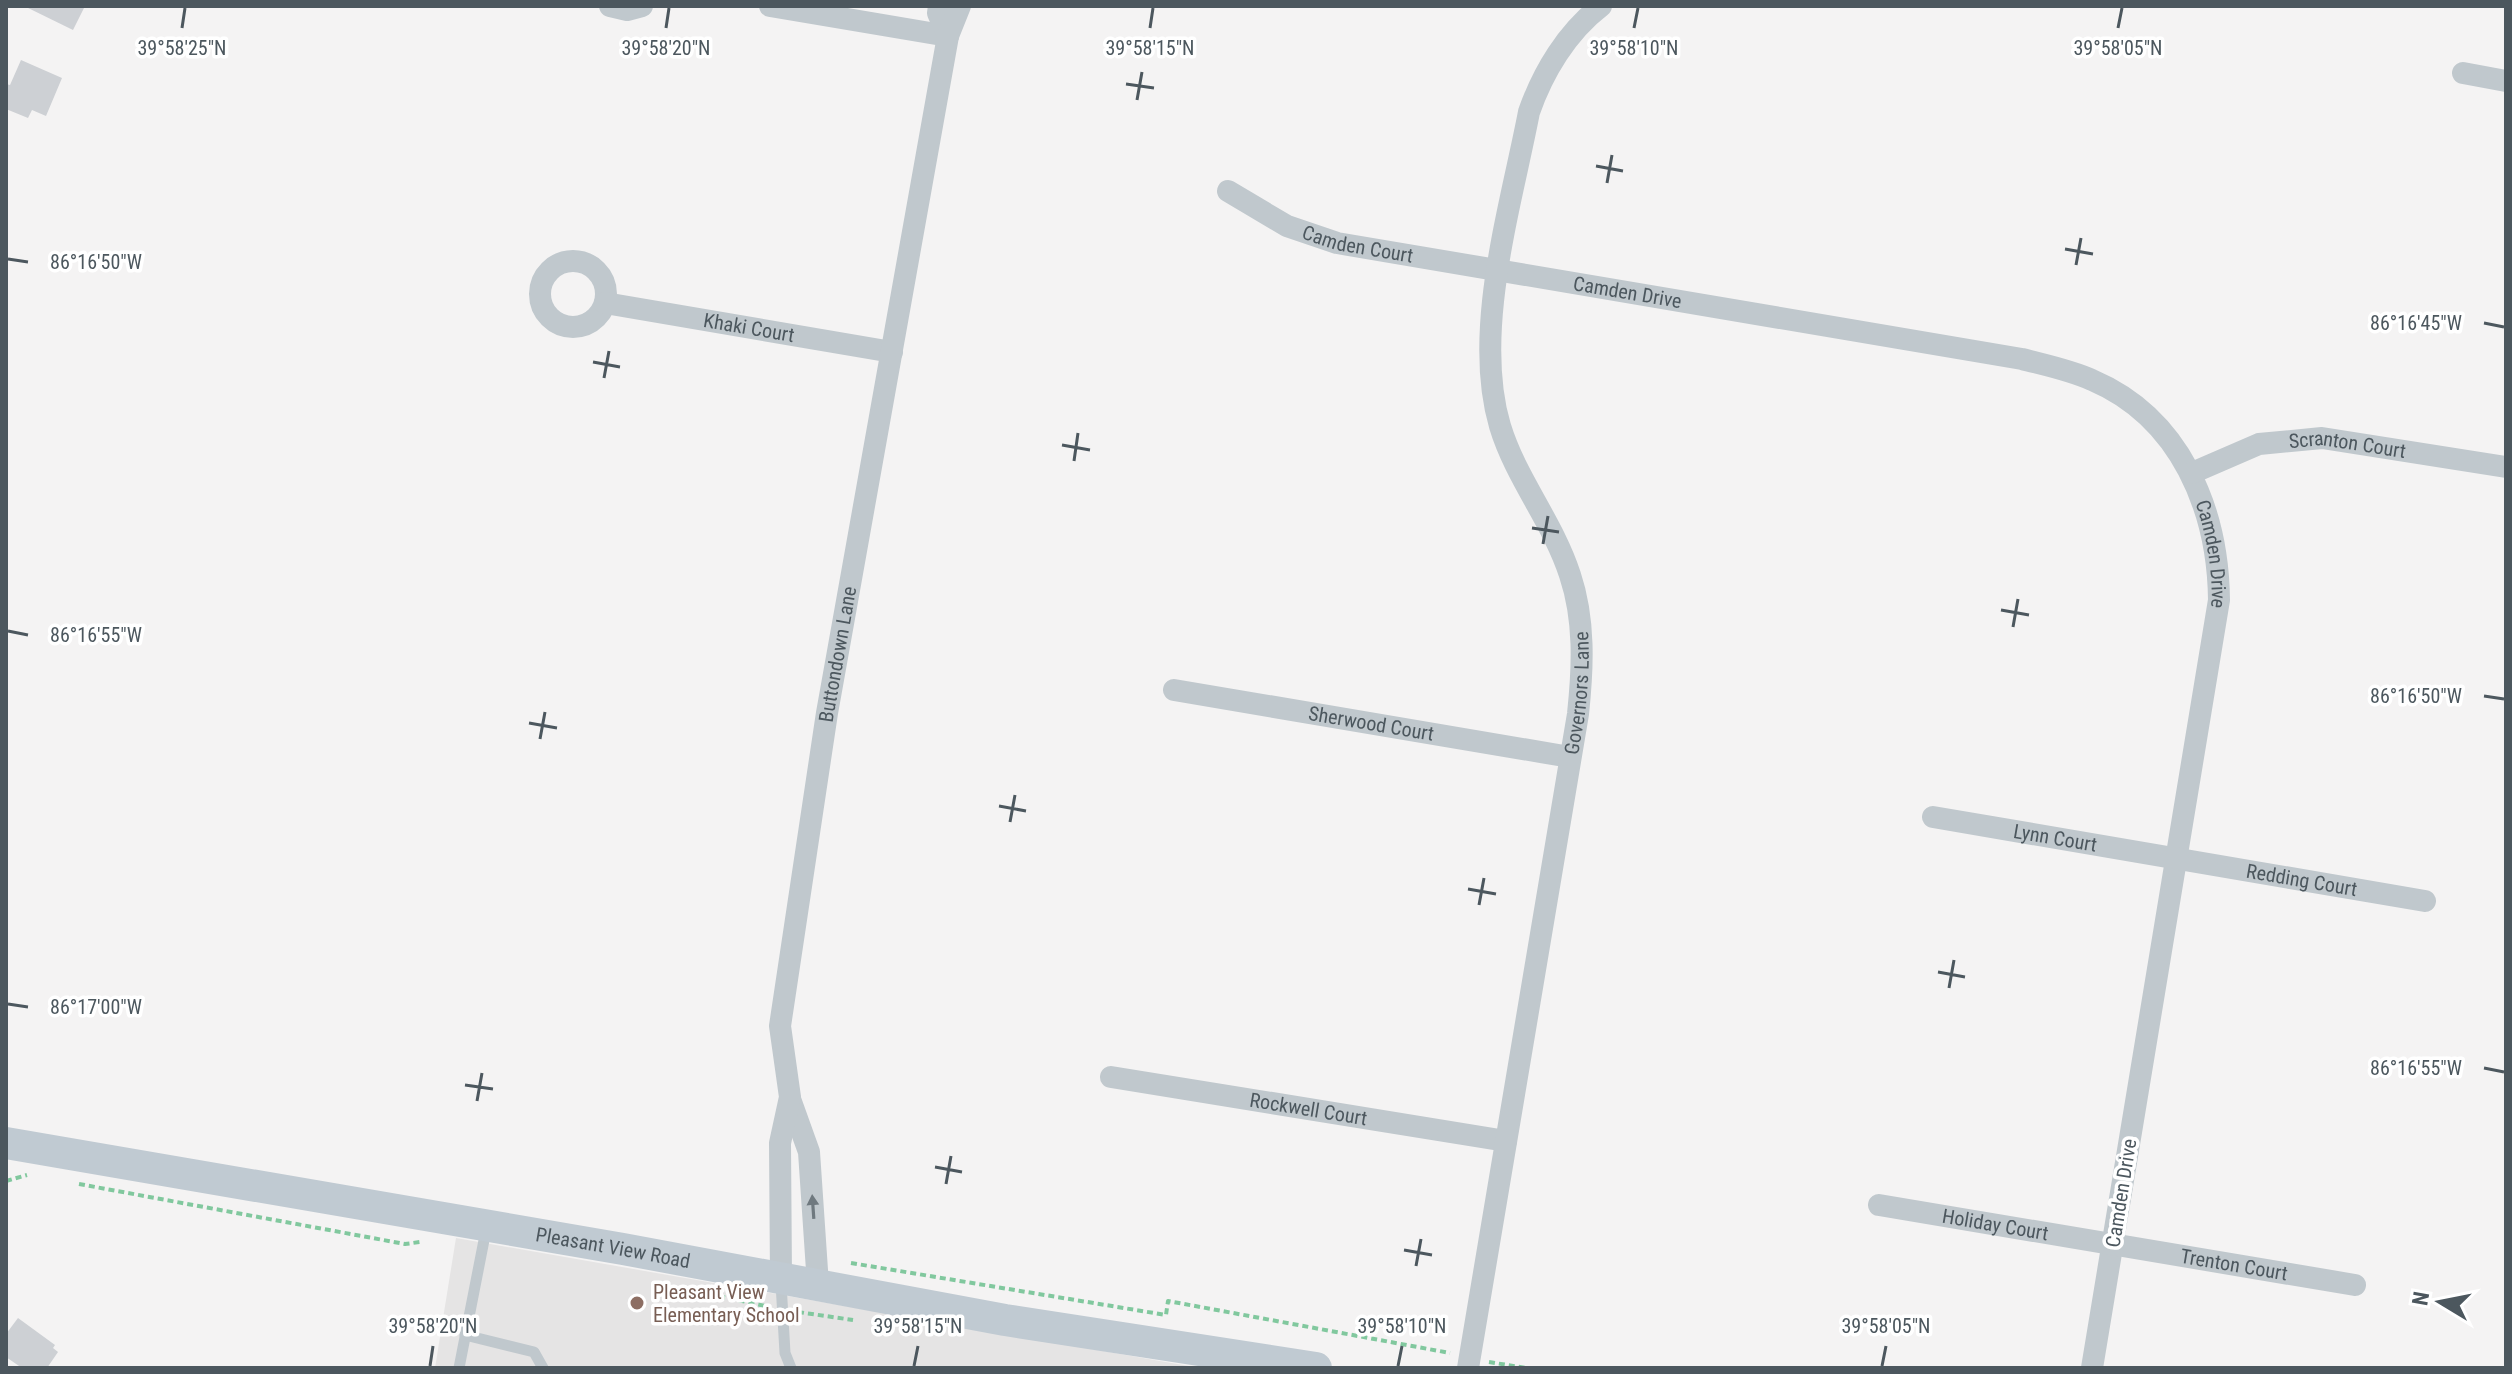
<svg xmlns="http://www.w3.org/2000/svg" width="2512" height="1374" font-family="'Roboto Condensed',sans-serif">
<rect width="100%" height="100%" fill="#f4f3f3"/>
<path fill="#e5e4e4" d="M456,1238L1200,1368H435Z"/>
<g fill="#cdd0d4">
<path d="M24,6H85L73,30Z"/>
<path d="M21,60L62,78L46,116L32,110L28,118L6,109V84L10,85Z"/>
<path d="M18,1318L55,1345L53,1348L58,1352L47,1368H22L6,1357V1334Z"/>
</g>
<g fill="none" stroke-linecap="round" stroke-linejoin="round">
<g stroke="#81c89e" stroke-width="4" stroke-dasharray="6 4" stroke-linecap="butt">
<path d="M6,1181L27,1175"/>
<path d="M79,1184L405,1244L420,1242"/>
<path d="M851,1263L1166,1315L1168,1301L1450,1353"/>
<path d="M680,1288L770,1307"/>
<path d="M798,1312L853,1320"/>
<path d="M1489,1362L1526,1368"/>
</g>
<g stroke="#c0c8cd" stroke-width="11">
<path d="M781,1283L785,1353L791,1368"/>
<path d="M465,1335L534,1352L543,1368"/>
<path d="M459,1368L486,1230"/>
</g>
<g stroke="#c0c8cd" stroke-width="22">
<path d="M610,6L627,10L642,6"/>
<path d="M770,6L948,36"/>
<path d="M939,6L938,13L948,36"/>
<path d="M2463,73L2506,81"/>
<path id="s1" d="M1228,191L1287,226L1337,243L2022,359C2045,365 2070,370 2092,380C2181,418 2218,510 2219,600L2092,1368"/>
<circle cx="573" cy="294" r="33"/>
<path id="s2" d="M605,303L892,352"/>
<path id="s3" d="M2192,473L2259,444L2322,438L2506,467"/>
<path id="s4" d="M1174,690L1570,757"/>
<path id="s5" d="M1933,817L2425,901"/>
<path id="s6" d="M1111,1077L1506,1141"/>
<path d="M790,1099L809,1152L818,1285"/>
<path id="s7" d="M1879,1205L2355,1285"/>
<path id="s8" d="M781,1278L780,1143L790,1097L780,1026L827,713L948,36L960,6"/>
<path id="s9" d="M1468,1368L1578,714C1583,667 1585,620 1570,575C1553,522 1516,479 1500,426C1472,332 1511,206 1529,112C1543,72 1567,32 1601,6"/>
</g>
<path stroke="#c0cad2" stroke-width="32" id="s10" d="M6,1143L623,1249L1005,1320L1316,1368"/>
</g>
<defs><path id="oneway-solid" d="M-6-.8H1V-3.2L6.5 0L1 3.2V.8H-6Z" transform="scale(2)"/></defs>
<use fill="#6f797f" href="#oneway-solid" transform="translate(813 1207) rotate(-94)"/>
<path fill="none" stroke="#4c575e" stroke-width="3" d="M182,28L185,8M666,28L669,8M1150,28L1153,8M1634,28L1638,8M2118,28L2122,8M1126,84L1154,88M1137,100L1142,72M1596,166L1623,171M1607,183L1612,155M2065,249L2093,254M8,259L28,262M2076,265L2081,238M2484,323L2504,327M593,362L620,367M604,378L609,351M1062,445L1090,450M1074,461L1078,433M1532,528L1559,532M1543,544L1548,516M2001,610L2029,615M2013,627L2018,599M8,631L28,635M2484,696L2504,699M529,723L557,728M540,739L545,712M999,806L1026,811M1010,822L1015,795M1468,889L1496,894M1479,905L1484,878M1938,972L1965,977M1949,988L1954,960M8,1004L28,1007M2484,1068L2504,1072M465,1085L493,1089M477,1101L482,1073M935,1167L962,1172M946,1184L951,1156M1404,1250L1432,1255M1416,1266L1421,1239M430,1366L433,1346M914,1366L918,1346M1398,1366L1402,1346M1882,1366L1886,1346"/>
<circle fill="#8d6e63" stroke="#fff" stroke-width="3" cx="637" cy="1303" r="8"/>
<g text-anchor="middle" stroke-width="7" stroke-linejoin="round" paint-order="stroke">
<g font-size="20" fill="#4c575e" stroke="#fff">
<text dy="7" stroke="none"><textPath href="#s1" startOffset="142">Camden Court</textPath></text>
<text dy="7" stroke="none"><textPath href="#s1" startOffset="416">Camden Drive</textPath></text>
<text dy="7" stroke="none"><textPath href="#s2" startOffset="146">Khaki Court</textPath></text>
<text dy="7" stroke="none"><textPath href="#s3" startOffset="162">Scranton Court</textPath></text>
<text dy="7" stroke="none"><textPath href="#s1" startOffset="1112">Camden Drive</textPath></text>
<text dy="7" stroke="none"><textPath href="#s8" startOffset="630">Buttondown Lane</textPath></text>
<text dy="7" stroke="none"><textPath href="#s9" startOffset="684">Governors Lane</textPath></text>
<text dy="7" stroke="none"><textPath href="#s4" startOffset="200">Sherwood Court</textPath></text>
<text dy="7" stroke="none"><textPath href="#s5" startOffset="124">Lynn Court</textPath></text>
<text dy="7" stroke="none"><textPath href="#s5" startOffset="374">Redding Court</textPath></text>
<text dy="7" stroke="none"><textPath href="#s6" startOffset="200">Rockwell Court</textPath></text>
<text transform="translate(2121 1193) rotate(-81)" y="7">Camden Drive</text>
<text dy="7" stroke="none"><textPath href="#s7" startOffset="118">Holiday Court</textPath></text>
<text dy="7" stroke="none"><textPath href="#s10" startOffset="616">Pleasant View Road</textPath></text>
<text dy="7" stroke="none"><textPath href="#s7" startOffset="360">Trenton Court</textPath></text>
</g>
<g font-size="20" fill="#785e54" stroke="#fff" text-anchor="start">
<text x="653" y="1299">Pleasant View<tspan x="653" dy="23">Elementary School</tspan></text>
</g>
</g>
<g font-size="20" text-anchor="middle" fill="#4c575e" stroke="#fff" stroke-width="7" stroke-linejoin="round" paint-order="stroke">
<text x="666" y="55">39°58'20"N</text>
<text x="1150" y="55">39°58'15"N</text>
<text x="1634" y="55">39°58'10"N</text>
<text x="182" y="55">39°58'25"N</text>
<text x="2118" y="55">39°58'05"N</text>
<text x="96" y="269">86°16'50"W</text>
<text x="2416" y="330">86°16'45"W</text>
<text x="96" y="642">86°16'55"W</text>
<text x="2416" y="703">86°16'50"W</text>
<text x="96" y="1014">86°17'00"W</text>
<text x="2416" y="1075">86°16'55"W</text>
<text x="433" y="1333">39°58'20"N</text>
<text x="918" y="1333">39°58'15"N</text>
<text x="1402" y="1333">39°58'10"N</text>
<text x="1886" y="1333">39°58'05"N</text>
</g>
<rect width="2512" height="1374" fill="none" stroke="#4c575e" stroke-width="16"/>
<g transform="translate(2440 1302) rotate(280)" stroke="#ffffff" stroke-width="6" paint-order="stroke">
<path d="M0-6L14 30L0 20L-14 30Z" fill="#4c575e"/>
<text y="-12" font-size="22" font-weight="bold" text-anchor="middle" fill="#4c575e">N</text>
</g>
</svg>
